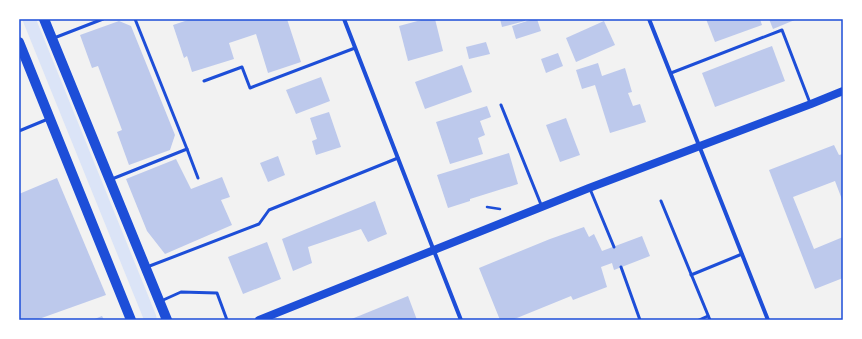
<svg xmlns="http://www.w3.org/2000/svg" width="862" height="339" font-family="Signika,sans-serif">
<rect width="100%" height="100%" fill="#f2f2f2"/>
<path fill="#dbe4f7" d="M22,19H36L156,315L157,320H144Z"/>
<g fill="#bdc9ec">
<path d="M191,19H287L301,62L268,73L256,34L229,43L234,59L192,72L187,56L184,58L173,25Z"/>
<path d="M425,19H435L443,51L408,61L399,26Z"/>
<path d="M500,19H525V21L502,27Z"/>
<path d="M533,19H537L541,31L516,39L512,26Z"/>
<path d="M706,19H760L762,25L715,42Z"/>
<path d="M769,19H797L773,29Z"/>
<path d="M119,21L131,26L175,135L170,150L129,165L117,132L122,130L98,66L92,68L80,35Z"/>
<path d="M604,21L615,45L576,62L566,38Z"/>
<path d="M486,42L490,54L469,59L466,47Z"/>
<path d="M772,46L785,81L715,107L702,73Z"/>
<path d="M558,53L563,66L546,73L541,59Z"/>
<path d="M598,63L602,76L625,68L632,92L628,93L633,106L640,104L646,122L610,133L595,85L582,89L576,70Z"/>
<path d="M462,65L472,92L425,109L415,82Z"/>
<path d="M321,77L330,101L296,114L286,90Z"/>
<path d="M487,106L491,117L480,121L485,135L478,138L483,154L450,164L436,122Z"/>
<path d="M329,112L341,147L316,155L312,141L317,139L310,118Z"/>
<path d="M566,118L580,155L560,162L546,125Z"/>
<path d="M834,145L839,155L843,154V202L835,181L793,197L814,249L843,237V278L815,289L769,170Z"/>
<path d="M509,153L518,184L470,199V201L448,208L437,175Z"/>
<path d="M278,156L285,175L268,182L260,163Z"/>
<path d="M176,159L191,189L222,177L230,197L221,200L232,225L165,254L147,231L126,179Z"/>
<path d="M57,178L106,295L36,320H19V194Z"/>
<path d="M375,201L387,234L368,242L361,229L308,247L312,263L293,271L282,239Z"/>
<path d="M584,227L589,237L594,234L602,251L642,236L650,256L614,270L612,263L601,267L607,287L573,300L571,296L512,320H500L479,268L550,239Z"/>
<path d="M267,242L281,279L243,294L228,257Z"/>
<path d="M408,296L417,320H349Z"/>
<path d="M102,316L104,320H92Z"/>
</g>
<g fill="none" stroke-linecap="round" stroke-linejoin="round">
<path stroke="#1d4ed8" stroke-width="2.5" d="M487,207L500,209"/>
<g stroke="#1d4ed8" stroke-width="3">
<path d="M54,38L103,19"/>
<path d="M671,73L782,30L810,103"/>
<path d="M204,81L242,67L250,88L355,48"/>
<path d="M501,105L542,207"/>
<path d="M19,131L48,119"/>
<path d="M187,149L198,178"/>
<path d="M112,179L187,149L135,19"/>
<path d="M590,189L614,247"/>
<path d="M661,201L710,320"/>
<path d="M147,267L259,224L269,210L398,158"/>
<path d="M621,267L640,320"/>
<path d="M691,275L742,254"/>
<path d="M161,301L181,292L217,293L227,320"/>
<path d="M699,320L708,316"/>
</g>
<g stroke="#1d4ed8" stroke-width="4">
<path d="M344,19L425,228L461,320"/>
<path d="M649,19L768,320"/>
</g>
<path stroke="#1d4ed8" stroke-width="8" d="M259,320L589,188L811,104L843,91"/>
<g stroke="#1d4ed8" stroke-width="10">
<path d="M44,19L167,320"/>
<path d="M19,42L131,320"/>
</g>
</g>
<rect width="862" height="339" fill="none" stroke="#ffffff" stroke-width="40"/>
<rect x="20" y="20" width="822" height="299" fill="none" stroke="#1d4ed8" stroke-width="1.5"/>
</svg>
